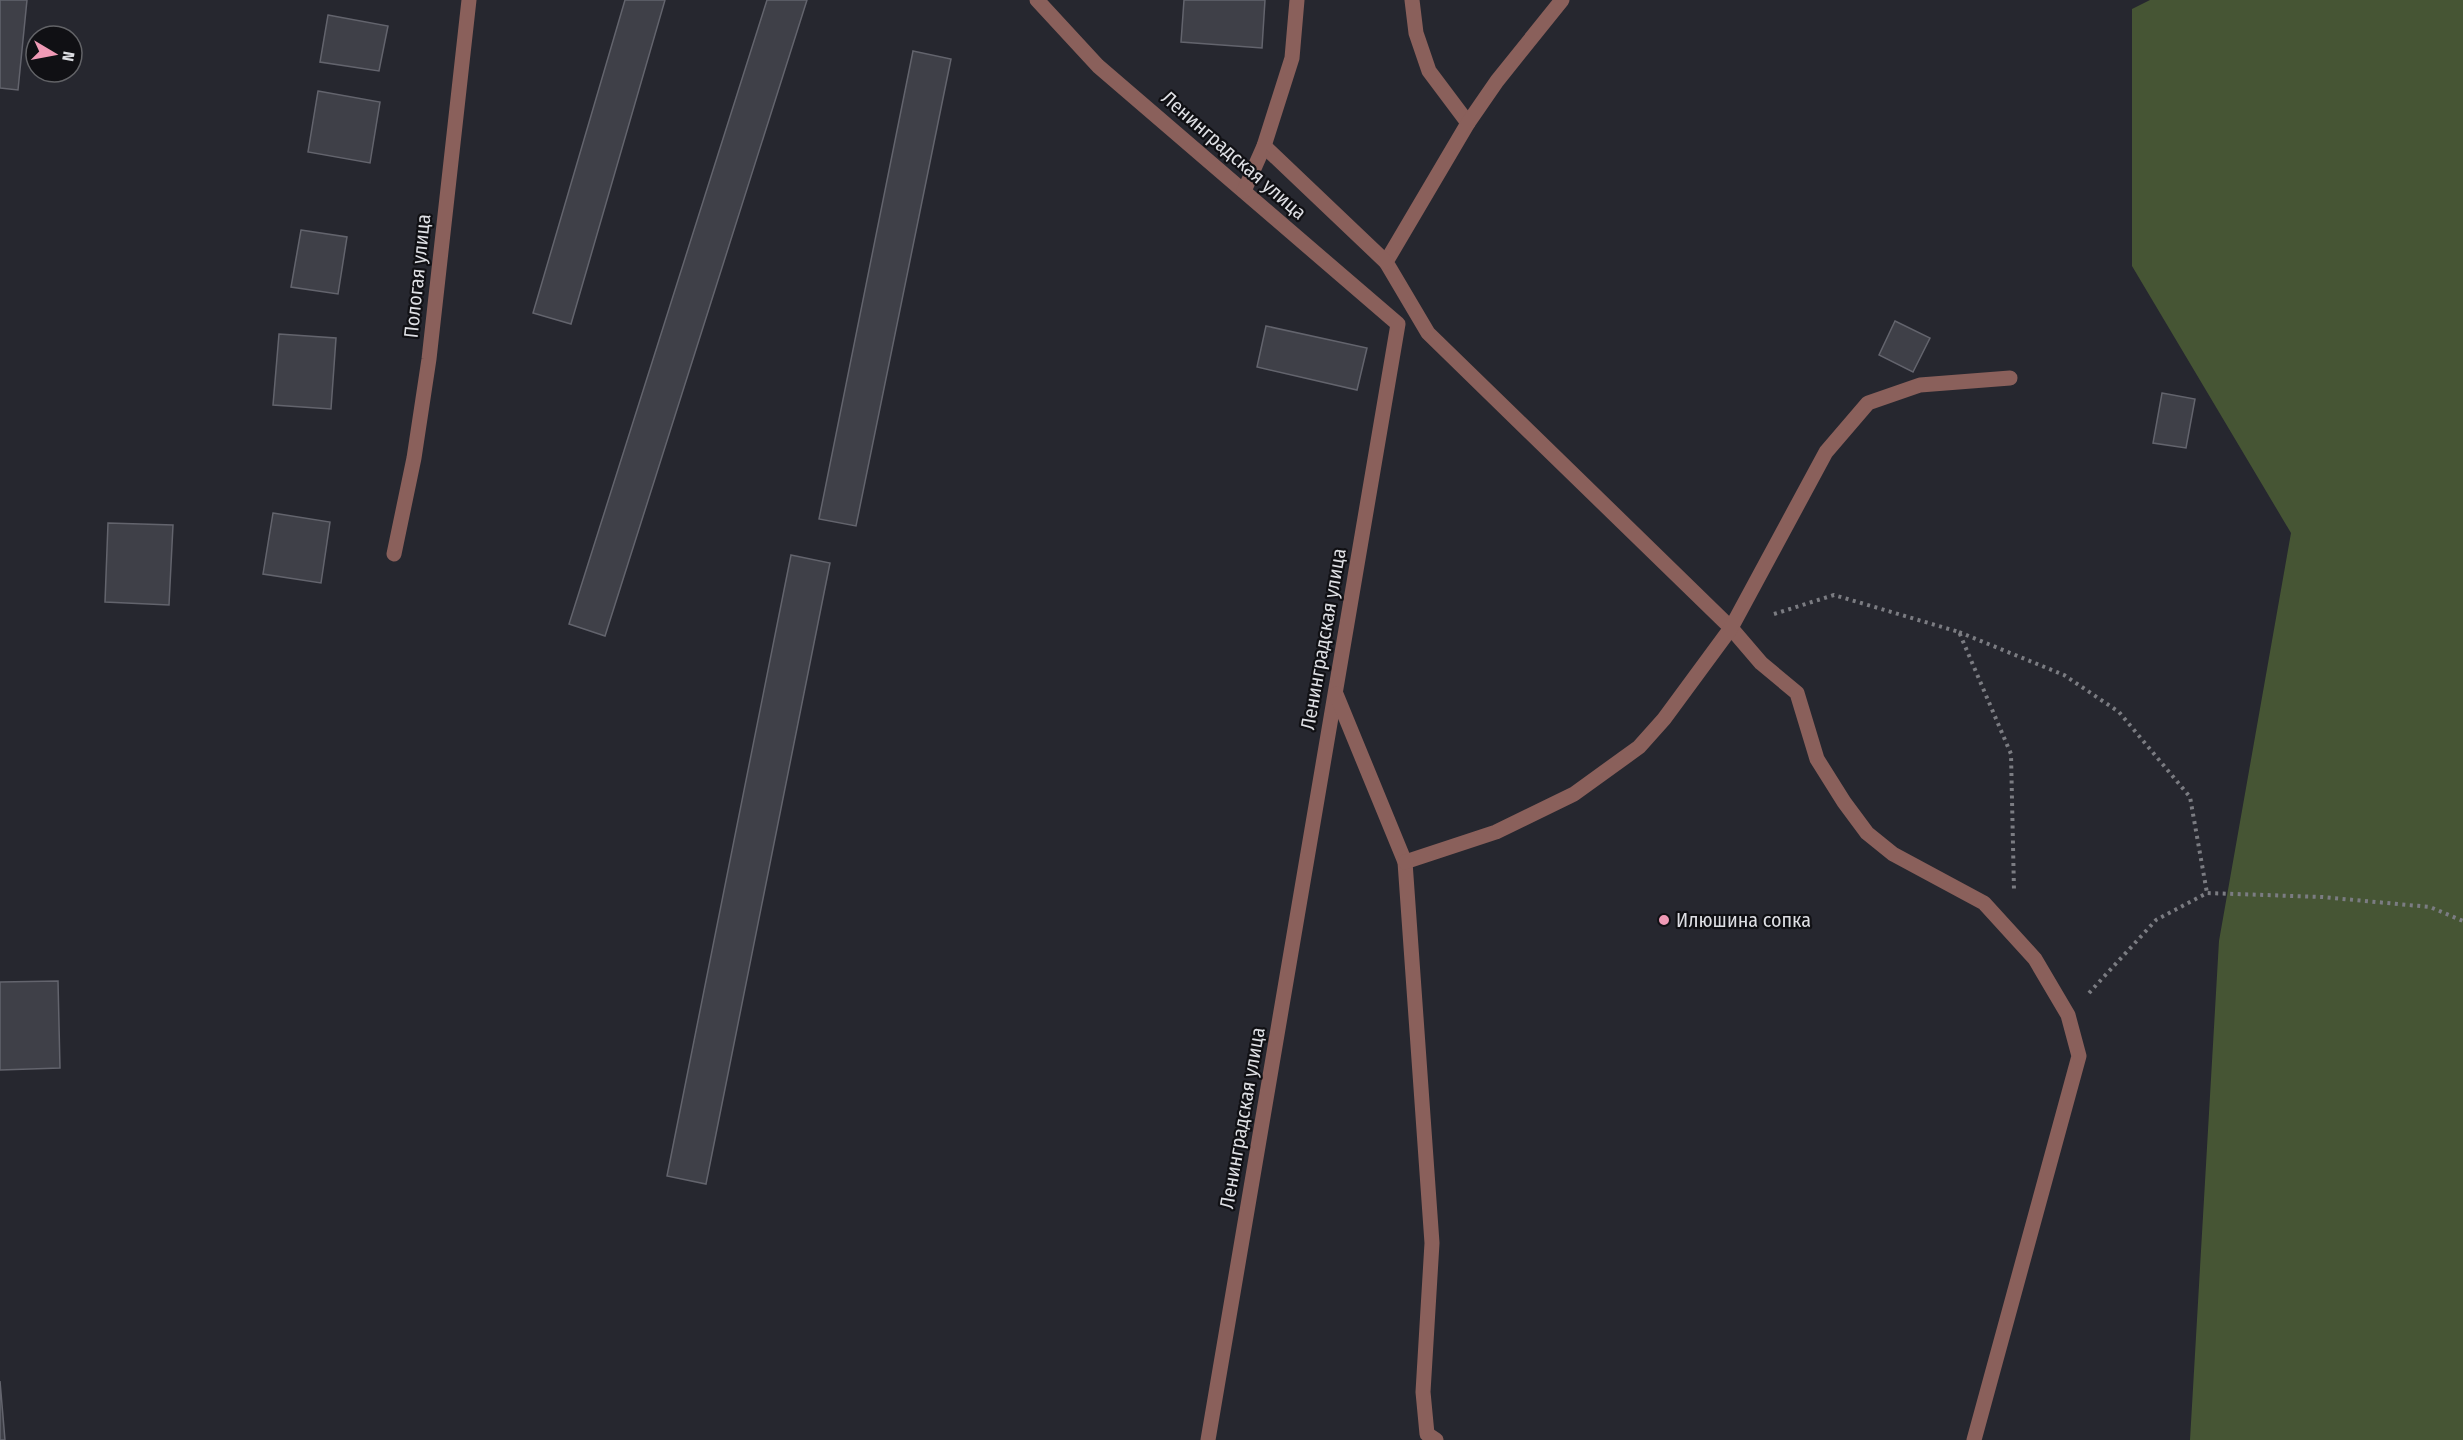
<svg xmlns="http://www.w3.org/2000/svg" width="2463" height="1440" font-family="'Fira Sans Condensed',sans-serif">
<rect width="100%" height="100%" fill="#26272f"/>
<path fill="#465534" d="M2150,0H2463V1440H2190L2219,941L2291,533L2132,266V9Z"/>
<g fill="#3f4048" stroke="#63646d" stroke-width="1.5">
<path d="M0,0H27L18,90L0,88Z"/>
<path d="M625,0H665L571,324L533,313Z"/>
<path d="M767,0H807L605,636L569,624Z"/>
<path d="M1184,0H1265L1262,48L1181,42Z"/>
<path d="M328,15L388,26L379,71L320,62Z"/>
<path d="M913,51L951,59L856,526L819,519Z"/>
<path d="M318,91L380,102L370,163L308,152Z"/>
<path d="M301,230L347,237L338,294L291,287Z"/>
<path d="M1895,321L1930,338L1913,372L1879,355Z"/>
<path d="M1266,326L1367,348L1357,390L1257,367Z"/>
<path d="M279,334L336,338L331,409L273,405Z"/>
<path d="M2162,393L2195,399L2186,448L2153,443Z"/>
<path d="M273,513L330,522L321,583L263,574Z"/>
<path d="M108,523L173,525L169,605L105,602Z"/>
<path d="M791,555L830,563L706,1184L667,1176Z"/>
<path d="M58,981L60,1068L0,1070V982Z"/>
<path d="M0,1381L5,1440H0Z"/>
</g>
<g fill="none" stroke-linecap="round" stroke-linejoin="round">
<g stroke="#7b7c82" stroke-width="4" stroke-dasharray="3 4.5" stroke-linecap="butt">
<path d="M1774,614L1834,595L1959,632L2011,754L2014,891"/>
<path d="M1959,632L2064,675L2119,712L2190,797L2207,893"/>
<path d="M2089,993L2156,920L2207,893L2322,897L2430,907L2463,921"/>
</g>
<g stroke="#8a605b" stroke-width="15">
<path d="M1037,0L1098,66L1398,324L1208,1440"/>
<path d="M1412,0L1416,33L1429,71L1468,123"/>
<path d="M1562,0L1497,81L1468,123L1386,262L1428,333L1731,628L1761,663L1797,693L1817,759L1844,802L1867,833L1893,854L1984,903L2035,959L2068,1015L2079,1056L1974,1440"/>
<path d="M1264,146L1386,262"/>
<path d="M1244,191L1264,146L1292,58L1297,0"/>
<path d="M394,554L414,458L429,359L469,0"/>
<path d="M1336,694L1405,862L1432,1243L1423,1392L1427,1434L1436,1440"/>
<path d="M1405,862L1496,832L1574,794L1639,747L1664,719L1731,628L1826,452L1868,403L1920,385L2010,378"/>
</g>
</g>
<circle fill="#f09ab6" stroke="#101014" stroke-width="2" cx="1664" cy="920" r="6"/>
<g text-anchor="middle" stroke-width="4.5" stroke-linejoin="round" paint-order="stroke">
<g font-size="20" fill="#dedfe4" stroke="#101014">
<text transform="translate(1234 155) rotate(41)" y="7">Ленинградская улица</text>
<text transform="translate(417 276) rotate(-84)" y="7">Пологая улица</text>
<text transform="translate(1323 639) rotate(-80)" y="7">Ленинградская улица</text>
<text transform="translate(1242 1118) rotate(-80)" y="7">Ленинградская улица</text>
</g>
<g font-size="20" fill="#dedfe4" stroke="#101014" text-anchor="start">
<text x="1676" y="927">Илюшина сопка</text>
</g>
</g>
<g transform="translate(54 54) rotate(100)"><circle r="28" fill="#101014" stroke="#626367" stroke-width="1.5"/>
<path d="M0-4.5L10 22L0 15L-10 22Z" fill="#f09ab6"/>
<text y="-9" font-size="16" font-weight="bold" text-anchor="middle" fill="#dedfe4">N</text>
</g>
</svg>
